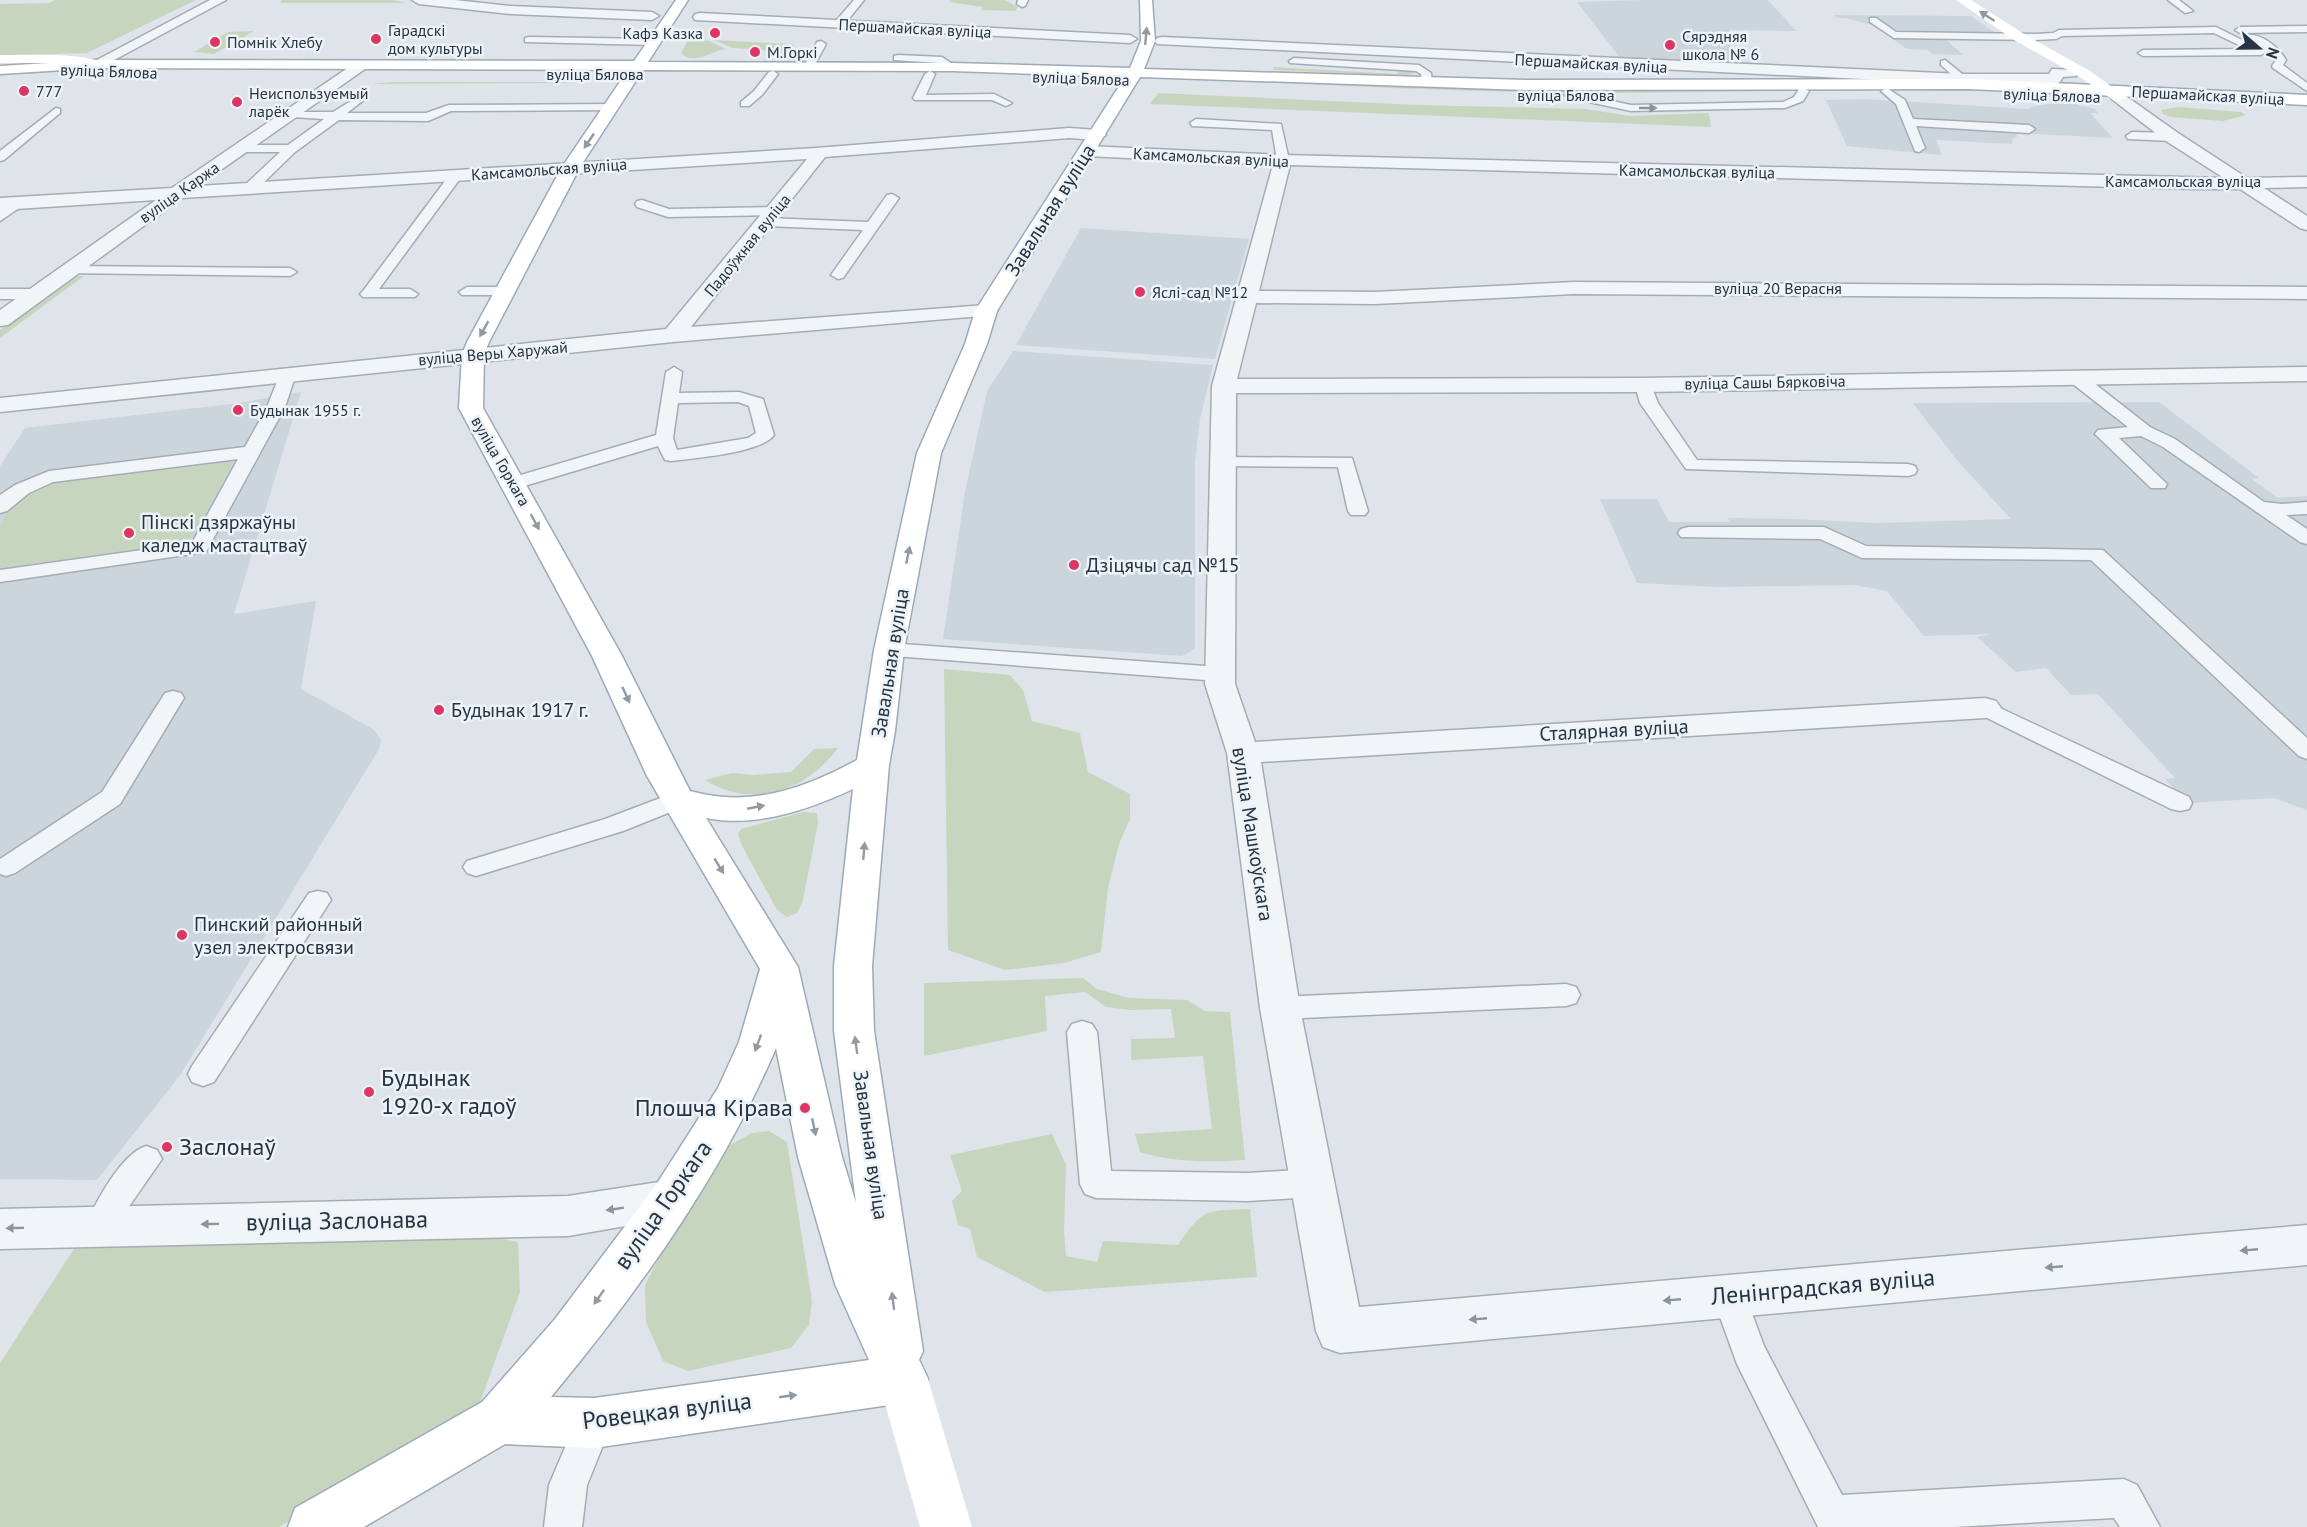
<svg xmlns="http://www.w3.org/2000/svg" width="2307" height="1527" font-family="'PT Sans',sans-serif">
<rect width="100%" height="100%" fill="#dfe4ea"/>
<g fill="#ccd4dc">
<path d="M1645,0H1768L1796,31L1730,30L1731,65L1621,59L1577,2Z"/>
<path d="M1833,15L1971,16L2003,38H1944L1963,55L1933,54L1928,50L1907,49L1875,26L1846,18H1837Z"/>
<path d="M1864,99L2029,109L2030,107L2055,103L2075,104L2095,109L2098,113H2090L2113,138L2016,133L2017,137L2012,139V144L1936,140L1942,155L1847,146L1826,100Z"/>
<path d="M1081,228L1249,239L1215,359L1016,345Z"/>
<path d="M1013,351L1213,365L1200,419L1195,462V649L1182,656L943,639L965,492L987,391Z"/>
<path d="M301,392L234,614L316,601L301,689L373,729L381,739L379,749L181,1074L97,1180L0,1179V466L25,428L239,403Z"/>
<path d="M2159,402L2259,478L2252,479L2278,498L2307,496V810L2274,798L2187,803L2165,779L2175,778L2098,694L2071,695L2046,668L2016,672L1977,637L1990,634L1924,636L1887,591L1854,585L1719,587L1637,583L1600,499H1657L1669,522H1730L1728,518L1792,519L1877,523L2011,519L1956,459L1913,403Z"/>
</g>
<g fill="#c7d5bf">
<path d="M55,0H196L87,53L0,56V4L49,3Z"/>
<path d="M282,0H392L405,3H280Z"/>
<path d="M951,0H1004L1018,7L1015,11L981,10L983,7L949,2Z"/>
<path d="M254,31L214,54L194,52L228,32Z"/>
<path d="M689,39L709,41L726,49C711,51 693,66 681,53Z"/>
<path d="M714,40L790,44L794,45L786,58H767L769,55L765,50L733,48Z"/>
<path d="M1274,67L1397,74L1401,69L1418,72L1405,76L1273,70Z"/>
<path d="M1187,76L1332,84L1495,89L1682,90L1892,86L2050,91C1904,87 1759,92 1613,93C1471,93 1328,85 1186,78Z"/>
<path d="M393,82H574L576,83L371,84Z"/>
<path d="M1158,93L1418,105L1586,109L1630,116L1709,113L1711,127L1150,104Z"/>
<path d="M2178,107L2241,112L2246,115L2223,121L2170,117L2163,114L2161,110Z"/>
<path d="M78,276H84L0,338V330Z"/>
<path d="M234,461L189,542L0,568V524L15,501L45,484Z"/>
<path d="M944,669L1010,675L1023,690L1032,721L1080,733L1088,772L1130,794V819L1119,844L1108,888L1101,952L1064,963L1005,970L948,950Z"/>
<path d="M838,748C806,791 753,810 705,780L732,773L753,775L791,772L814,749Z"/>
<path d="M804,812L817,813L818,823L803,900L797,913L787,917L777,910L741,844L738,834L741,829Z"/>
<path d="M1083,978L1097,989L1129,998L1187,1000L1205,1011L1230,1012L1245,1160C1208,1162 1175,1163 1140,1152L1135,1134L1212,1129L1203,1056L1131,1060V1039L1175,1038L1171,1009L1131,1010L1106,1007L1085,992L1045,996L1047,1031L924,1056V983Z"/>
<path d="M769,1131L787,1142L812,1301L809,1325L791,1348L688,1371L663,1361L646,1322L645,1285L678,1222L728,1146L752,1133Z"/>
<path d="M1052,1134L1066,1165L1064,1232L1066,1256L1097,1262L1103,1241L1178,1245C1204,1207 1206,1211 1250,1209L1257,1277L1045,1292L977,1257L970,1229L958,1225L952,1201L962,1191L950,1155Z"/>
<path d="M83,1235L489,1236L518,1242L520,1292L477,1411L279,1527H0V1363Z"/>
</g>
<g fill="none" stroke-linecap="round" stroke-linejoin="round">
<defs>
<g id="lane">
<path d="M854,0H864L843,26H835V22Z"/>
<path d="M1018,0H1028L1025,6L1022,7L1017,4Z"/>
<path d="M2168,0H2179L2193,11L2185,13Z"/>
<path d="M1870,18H1876L1896,32L2036,34L2053,33L2059,30L2216,27L2266,52L2261,55L2143,56L2138,53L2143,50L2247,49L2214,33L2062,36L2056,39L2036,40L1894,38L1870,22Z"/>
<path d="M2307,26V32L2240,33L2235,30L2240,27Z"/>
<path d="M2246,35C2262,33 2279,48 2286,60L2283,65L2307,83V91L2273,68L2272,66L2276,60L2271,52L2246,39Z"/>
<path d="M529,37L654,39L659,42L654,45L525,42V38Z"/>
<path d="M821,41L826,44L814,66L809,69L805,68L804,66L817,42Z"/>
<path d="M898,55L942,57L957,67L952,70L939,63L894,60V56Z"/>
<path d="M1294,58L1419,65L1431,73L1432,83L1426,86L1422,85L1421,74L1416,71L1290,63L1289,61Z"/>
<path d="M1945,60L1972,82V86H1964L1941,65V61Z"/>
<path d="M773,71L778,74L762,95L749,106H741V102L754,91L769,72Z"/>
<path d="M930,71L935,74L926,95L994,94L1012,103L1006,106L992,100H915L913,98L925,74Z"/>
<path d="M1803,88L1809,91L1803,101L1785,108L1631,111L1570,98L1564,95L1570,92L1631,105L1783,102L1794,97L1799,89Z"/>
<path d="M1887,88L1905,100L1913,119L2029,125L2035,129L2029,133L1916,126L1925,148L1919,152L1915,151L1896,104L1881,91Z"/>
<path d="M359,96L365,99L347,113H426L449,105L612,104L618,107L612,110L451,111L428,121L339,120L295,152L253,193H243L241,190L243,187L280,152H242L238,151V145H288L324,119L292,117L286,114L288,112H333Z"/>
<path d="M56,108L60,109V113L4,160L0,161V151Z"/>
<path d="M1196,119L1281,124L1289,160L1283,164L1277,160L1272,130L1192,126L1190,123Z"/>
<path d="M2132,132L2172,133L2178,137L2172,141L2128,139L2126,136Z"/>
<path d="M456,172L462,176L379,289H410L418,294L415,297H363L360,294L363,291L451,173Z"/>
<path d="M892,194L899,198L843,278L838,279L831,275L863,230L766,226L759,222L766,218L868,222L887,195Z"/>
<path d="M17,199L22,200L24,203L22,206L0,221V210Z"/>
<path d="M642,200L669,209L775,207L782,211L775,215L668,217L637,207L635,204L637,201Z"/>
<path d="M70,266L290,268L297,272L290,276L65,273L63,270L65,267Z"/>
<path d="M467,287H505L512,291L505,295H462L459,292Z"/>
<path d="M0,289H36L44,294L36,299H0Z"/>
<path d="M674,367L682,372L679,393L739,392L763,399L774,435C761,453 695,458 671,461L665,460L658,446L521,487H507L505,483L507,479L656,435L666,372ZM738,402L749,406L756,433L748,438L677,450L673,438L678,403Z"/>
<path d="M288,369L296,374L285,407L206,552L0,582V570L192,543L238,459L53,482L29,493L7,511L0,513V495L15,485L49,471L245,447L267,407L280,374Z"/>
<path d="M2075,372L2081,373L2150,427L2175,439L2264,502L2282,504L2307,502V514L2286,515L2307,529V544L2300,542L2163,447L2141,436L2119,438L2167,484L2165,488H2151L2095,434L2098,430L2128,427L2069,381L2067,377L2069,373Z"/>
<path d="M1643,380L1651,385L1658,403L1697,460L1908,464L1915,466L1917,470L1915,474L1908,476L1686,469L1640,403L1635,385Z"/>
<path d="M1222,457L1352,458L1368,511L1365,515H1351L1348,511L1338,467L1216,466L1213,462L1216,458Z"/>
<path d="M1688,527H1824L1866,546L2103,550L2307,738V759L2299,756L2091,560L1862,558L1820,539L1681,537L1678,533L1681,529Z"/>
<path d="M889,643L1219,667L1227,669L1230,674L1227,679L1219,681L881,655L878,650L881,645Z"/>
<path d="M173,691L181,693L184,698L120,804L15,873L6,876L0,874V859L102,792L165,693Z"/>
<path d="M1985,701L2189,797L2192,803L2189,809L2180,811L2171,809L1977,713L1974,708L1977,703Z"/>
<path d="M679,791L688,793L691,799L688,805L623,831L476,876L467,873L463,867L467,861L605,819Z"/>
<path d="M318,891L327,893L331,900L214,1082L203,1086L192,1082L188,1074L192,1066L309,893Z"/>
<path d="M1566,984L1576,987L1580,995L1576,1003L1566,1006L1280,1019L1270,1016L1266,1008L1270,1000L1280,997Z"/>
<path d="M1082,1021L1092,1024L1097,1032L1111,1171L1248,1173L1313,1169L1324,1173L1329,1183L1324,1193L1313,1197L1248,1201L1096,1198L1085,1194L1080,1184L1067,1032L1072,1024Z"/>
<path d="M146,1146L157,1150L162,1159L128,1208L113,1236L101,1240L89,1236L85,1226C96,1202 121,1154 146,1146Z"/>
<path d="M1729,1279L1741,1284L1764,1346L1842,1495L2124,1479L2137,1485L2160,1527H2120L2114,1518L1954,1527H1818L1737,1364L1712,1295L1717,1284Z"/>
<path d="M594,1405L607,1410L612,1423L587,1485L582,1527H544L549,1485L581,1410Z"/>
</g>
<g id="street">
<path d="M210,0H226L88,74H78L76,71Z"/>
<path d="M412,0H455L511,6L652,12L659,16L652,20L511,14L419,4Z"/>
<path d="M700,13L1130,35L1137,39L1130,43L695,20L693,17L695,14Z"/>
<path d="M1162,37L1962,74H2049L2052,69L2076,70L2078,73L2076,76L2063,77L2060,82L2055,84H1962L1157,44L1155,41L1157,38Z"/>
<path d="M360,62L365,63L367,66L365,69L198,186L816,148L1069,128L1098,130L1106,135L1098,140L1069,138L825,157L691,327L986,305L993,307L997,311L993,315L673,342L0,412V398L666,329L807,159L182,198L8,325L0,326V310L156,200L0,210V198L172,188L355,63Z"/>
<path d="M2118,92L2123,94L2178,133L2247,178L2307,177V187L2264,188L2307,216V230L2300,228L2240,189H2196L1290,165L1259,291L1375,292L1574,282L2307,287V299L1574,294L1375,304L1256,303L1237,379L1643,378L2307,367V381L1643,392L1236,393L1235,684L1255,742L1985,698L1996,701L2001,708L1996,715L1985,718L1261,762L1300,1008L1359,1307L2307,1225V1265L1340,1353L1323,1347L1316,1331L1260,1008L1227,753L1205,684L1212,386L1273,165L1087,156L1081,155L1079,151L1081,147L1087,146L1283,155L2224,178L2166,141L2113,100L2110,97Z"/>
<path d="M672,1180L688,1185L694,1199L688,1213L672,1218L568,1236L0,1249V1209L568,1196Z"/>
</g>
<path id="primary" d="M676,0H688L648,62L952,63L1130,68L1141,41L1140,0H1152L1155,41L1144,69L1527,80L1968,79L2307,95V105L1968,89L1527,90L1140,77L997,311L987,344L941,453L904,650L895,731L889,765L872,966L874,1031L923,1351L919,1360L928,1379L920,1396L903,1403L594,1448L505,1444L364,1527H288L295,1508L482,1402L555,1319L656,1185L718,1088L739,1042L760,969L647,776L592,656L459,408L462,355L467,342L562,167L628,70L96,68L0,74V66L96,60L634,61ZM643,70L952,71L1125,77L975,311L965,344L917,453L874,650L857,760C804,789 749,808 690,791L622,656L483,408L484,355L489,342L580,167ZM853,789L834,966V1031L856,1203L842,1157L798,967L706,818C756,828 808,810 853,789ZM776,1048L798,1157L835,1284L869,1360L594,1398L551,1397C639,1291 722,1175 776,1048Z"/>
</defs>
<use href="#lane" stroke="#a4acb5" stroke-width="3"/>
<use href="#street" stroke="#a4acb5" stroke-width="3"/>
<use href="#primary" stroke="#9daab7" stroke-width="3"/>
<use href="#lane" fill="#f2f5f8" fill-rule="evenodd"/>
<use href="#street" fill="#f2f5f8" fill-rule="evenodd"/>
<g fill="#fff" fill-rule="evenodd">
<path d="M1956,0H1971L2024,34L2090,71L2126,97L2118,102L2113,100L2080,77L2014,40Z"/>
<path d="M0,55C19,55 92,52 103,64L96,68L60,63H0Z"/>
<path d="M903,1355L920,1362L928,1379L972,1527H920L878,1379L886,1362Z"/>
</g>
<use href="#primary" fill="#fff" fill-rule="evenodd"/>
</g>
<defs><path id="oneway-solid" d="M-6-.8H1V-3.2L6.5 0L1 3.2V.8H-6Z" transform="scale(1.5)"/></defs>
<g fill="#929aa1">
<use href="#oneway-solid" transform="translate(1987 16) rotate(-147)"/>
<use href="#oneway-solid" transform="translate(1146 36) rotate(-85)"/>
<use href="#oneway-solid" transform="translate(589 141) rotate(124)"/>
<use href="#oneway-solid" transform="translate(484 329) rotate(119)"/>
<use href="#oneway-solid" transform="translate(535 522) rotate(62)"/>
<use href="#oneway-solid" transform="translate(908 555) rotate(-78)"/>
<use href="#oneway-solid" transform="translate(626 695) rotate(65)"/>
<use href="#oneway-solid" transform="translate(756 807) rotate(-11)"/>
<use href="#oneway-solid" transform="translate(864 851) rotate(-85)"/>
<use href="#oneway-solid" transform="translate(719 866) rotate(59)"/>
<use href="#oneway-solid" transform="translate(758 1043) rotate(110)"/>
<use href="#oneway-solid" transform="translate(856 1045) rotate(-98)"/>
<use href="#oneway-solid" transform="translate(814 1127) rotate(78)"/>
<use href="#oneway-solid" transform="translate(599 1297) rotate(125)"/>
<use href="#oneway-solid" transform="translate(893 1301) rotate(-97)"/>
<use href="#oneway-solid" transform="translate(788 1396) rotate(-8)"/>
</g>
<g fill="#8c949e">
<use href="#oneway-solid" transform="translate(1648 108)"/>
<use href="#oneway-solid" transform="translate(615 1209) rotate(171)"/>
<use href="#oneway-solid" transform="translate(210 1224) rotate(179)"/>
<use href="#oneway-solid" transform="translate(15 1228) rotate(179)"/>
<use href="#oneway-solid" transform="translate(2249 1250) rotate(175)"/>
<use href="#oneway-solid" transform="translate(2054 1267) rotate(175)"/>
<use href="#oneway-solid" transform="translate(1672 1300) rotate(175)"/>
<use href="#oneway-solid" transform="translate(1478 1319) rotate(175)"/>
</g>
<g fill="#dd3664" stroke="#eef3f7" stroke-width="2">
<circle cx="715" cy="33" r="6"/>
<circle cx="376" cy="39" r="6"/>
<circle cx="215" cy="42" r="6"/>
<circle cx="1670" cy="45" r="6"/>
<circle cx="755" cy="52" r="6"/>
<circle cx="24" cy="91" r="6"/>
<circle cx="237" cy="102" r="6"/>
<circle cx="1140" cy="292" r="6"/>
<circle cx="238" cy="410" r="6"/>
<circle cx="129" cy="533" r="6"/>
<circle cx="1074" cy="565" r="6"/>
<circle cx="439" cy="710" r="6"/>
<circle cx="182" cy="935" r="6"/>
<circle cx="369" cy="1092" r="6"/>
<circle cx="805" cy="1108" r="6"/>
<circle cx="167" cy="1147" r="6"/>
</g>
<g text-anchor="middle" stroke-width="5" stroke-linejoin="round" paint-order="stroke">
<g font-size="16" fill="#263443" stroke="#eef3f7">
<text transform="translate(915 28) rotate(3)" y="6">Першамайская вуліца</text>
<text transform="translate(1591 63) rotate(3)" y="6">Першамайская вуліца</text>
<text transform="translate(109 71) rotate(2)" y="6">вуліца Бялова</text>
<text x="595" y="80">вуліца Бялова</text>
<text transform="translate(1081 78) rotate(2)" y="6">вуліца Бялова</text>
<text x="1566" y="101">вуліца Бялова</text>
<text transform="translate(2052 95) rotate(2)" y="6">вуліца Бялова</text>
<text transform="translate(2208 95) rotate(3)" y="6">Першамайская вуліца</text>
<text transform="translate(1211 157) rotate(3)" y="6">Камсамольская вуліца</text>
<text transform="translate(549 169) rotate(-4)" y="6">Камсамольская вуліца</text>
<text transform="translate(1697 171) rotate(1)" y="6">Камсамольская вуліца</text>
<text x="2183" y="187">Камсамольская вуліца</text>
<text transform="translate(179 192) rotate(-35)" y="6">вуліца Каржа</text>
<text transform="translate(747 245) rotate(-51)" y="6">Падоўжная вуліца</text>
<text x="1778" y="294">вуліца 20 Верасня</text>
<text transform="translate(493 353) rotate(-5)" y="6">вуліца Веры Харужай</text>
<text transform="translate(1765 382) rotate(-1)" y="6">вуліца Сашы Бярковіча</text>
<text transform="translate(501 461) rotate(60)" y="6">вуліца Горкага</text>
</g>
<g font-size="16" fill="#263443" stroke="#eef3f7" text-anchor="start">
<text x="388" y="36">Гарадскі<tspan x="388" dy="18">дом культуры</tspan></text>
<text x="703" y="39" text-anchor="end">Кафэ Казка</text>
<text x="1682" y="42">Сярэдняя<tspan x="1682" dy="18">школа № 6</tspan></text>
<text x="227" y="48">Помнік Хлебу</text>
<text x="767" y="58">М.Горкі</text>
<text x="36" y="97">777</text>
<text x="249" y="99">Неиспользуемый<tspan x="249" dy="18">ларёк</tspan></text>
<text x="1152" y="298">Яслі-сад №12</text>
<text x="250" y="416">Будынак 1955 г.</text>
</g>
<g font-size="20" fill="#263443" stroke="#eef3f7">
<text transform="translate(1050 210) rotate(-58)" y="7">Завальная вуліца</text>
<text transform="translate(890 663) rotate(-81)" y="7">Завальная вуліца</text>
<text transform="translate(1614 730) rotate(-3)" y="7">Сталярная вуліца</text>
<text transform="translate(1253 834) rotate(81)" y="7">вуліца Машкоўскага</text>
<text transform="translate(871 1145) rotate(82)" y="7">Завальная вуліца</text>
</g>
<g font-size="20" fill="#263443" stroke="#eef3f7" text-anchor="start">
<text x="141" y="529">Пінскі дзяржаўны<tspan x="141" dy="23">каледж мастацтваў</tspan></text>
<text x="1086" y="572">Дзіцячы сад №15</text>
<text x="451" y="717">Будынак 1917 г.</text>
<text x="194" y="931">Пинский районный<tspan x="194" dy="23">узел электросвязи</tspan></text>
</g>
<g font-size="24" fill="#263443" stroke="#eef3f7" text-anchor="start">
<text x="381" y="1086">Будынак<tspan x="381" dy="28">1920-х гадоў</tspan></text>
<text x="793" y="1116" text-anchor="end">Плошча Кірава</text>
<text x="179" y="1155">Заслонаў</text>
</g>
<g font-size="24" fill="#263443" stroke="#eef3f7">
<text transform="translate(663 1205) rotate(-55)" y="8">вуліца Горкага</text>
<text transform="translate(337 1221) rotate(-1)" y="8">вуліца Заслонава</text>
<text transform="translate(1823 1287) rotate(-5)" y="8">Ленінградская вуліца</text>
<text transform="translate(667 1411) rotate(-7)" y="8">Ровецкая вуліца</text>
</g>
</g>
<g transform="translate(2259 48) rotate(110)" stroke="#eef3f7" stroke-width="4.5" paint-order="stroke">
<path d="M0-4.5L10 22L0 15L-10 22Z" fill="#263443"/>
<text y="-9" font-size="16" font-weight="bold" text-anchor="middle" fill="#263443">N</text>
</g>
</svg>
